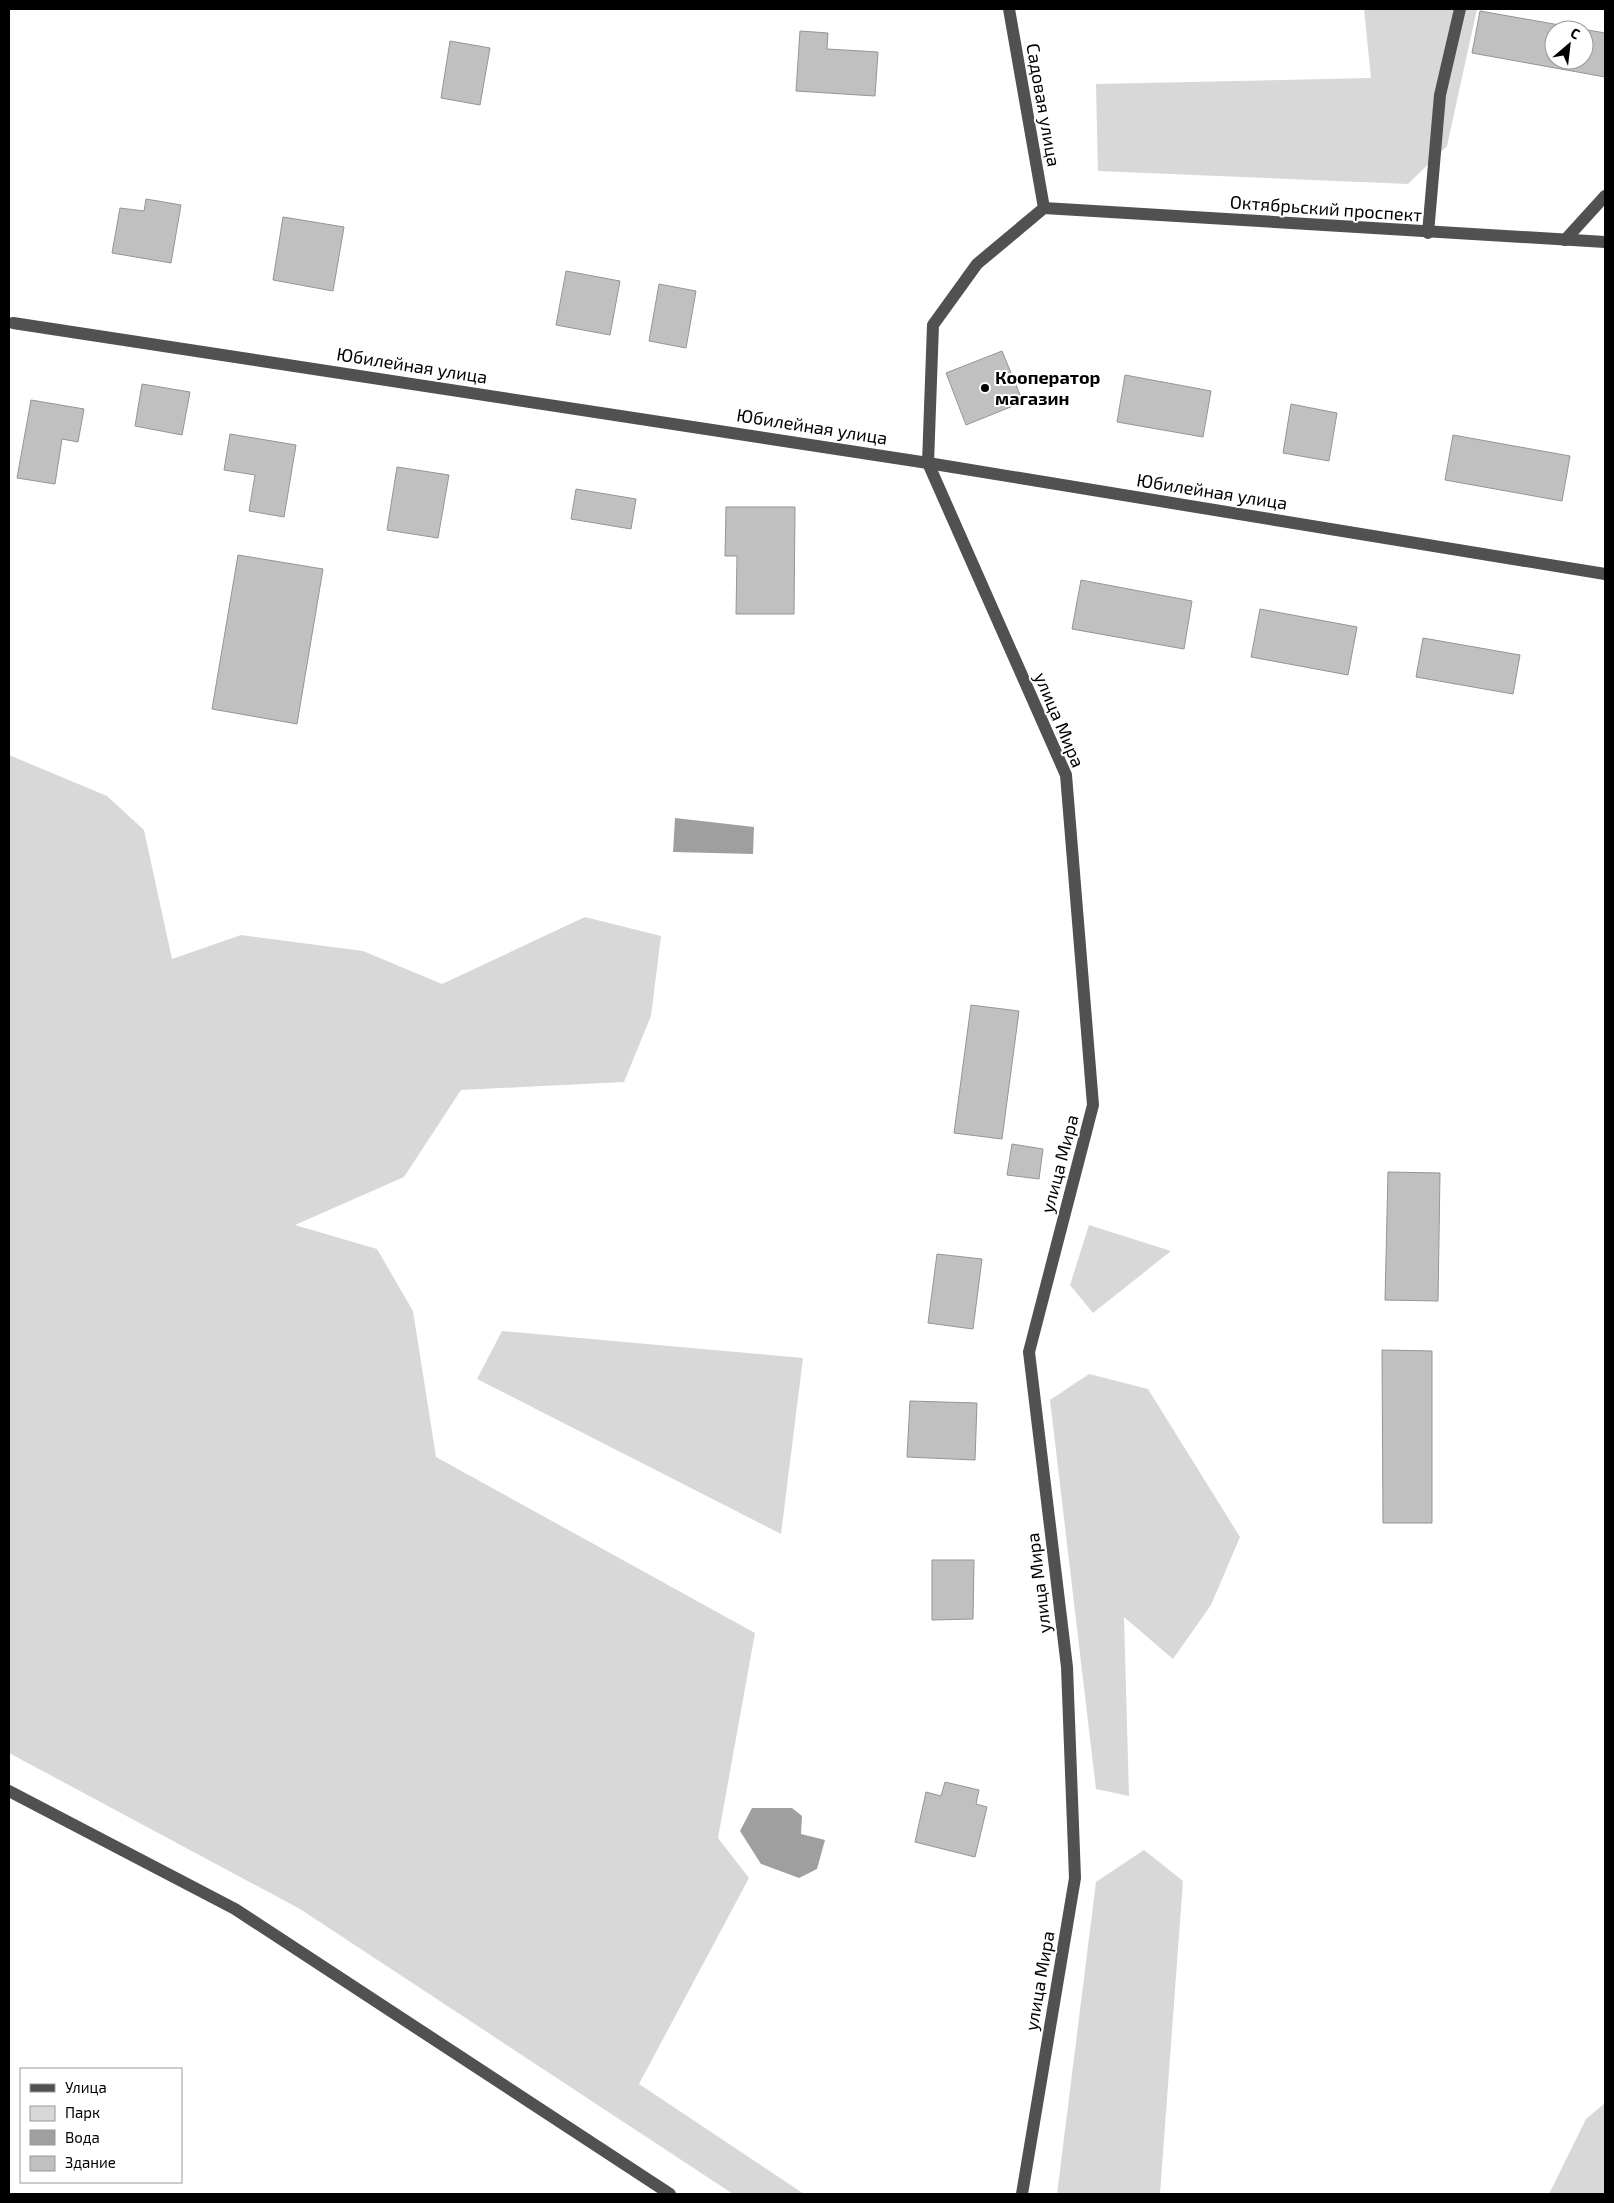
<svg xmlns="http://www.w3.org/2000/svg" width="1614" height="2203" font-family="'Exo 2',sans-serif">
<rect width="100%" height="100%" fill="#fff"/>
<g fill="#d8d8d8">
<path d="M1364,9H1477L1447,146L1408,184L1098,171L1096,84L1371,78Z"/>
<path d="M9,755L107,796L144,830L172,959L241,935L363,951L442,984L585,917L661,936L651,1016L624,1082L461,1090L404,1177L295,1225L377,1249L413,1311L436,1457L755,1633L718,1838L749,1878L639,2084L804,2194H733L300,1909L9,1753Z"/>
<path d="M1089,1225L1171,1251L1093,1313L1070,1285Z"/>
<path d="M502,1331L803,1358L781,1534L477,1379Z"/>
<path d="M1089,1374L1148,1389L1240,1537L1211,1605L1173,1659L1124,1617L1129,1796L1096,1789L1050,1400Z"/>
<path d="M1144,1850L1183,1881L1160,2194H1057L1096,1882Z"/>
<path d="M1605,2103V2194H1549L1586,2119Z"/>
</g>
<g fill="#9f9f9f">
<path d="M675,818L754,827L753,854L673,852Z"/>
<path d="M752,1808H792L802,1816L801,1834L825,1840L817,1869L799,1878L761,1864L740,1831Z"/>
</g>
<g fill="#c0c0c0" stroke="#959595" fill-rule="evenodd">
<path d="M1480,11L1605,33V77L1472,53ZM1554,30H1584V60H1554Z"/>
<path d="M800,31L828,33L827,49L878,52L875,96L796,91Z"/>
<path d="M450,41L490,48L480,105L441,98Z"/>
<path d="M146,199L181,205L171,263L112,253L120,208L144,211Z"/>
<path d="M283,217L344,227L333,291L273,280Z"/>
<path d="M566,271L620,281L610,335L556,325Z"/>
<path d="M659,284L696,291L686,348L649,341Z"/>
<path d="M1002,351L1023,402L966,425L946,373Z"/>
<path d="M1125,375L1211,391L1203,437L1117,422Z"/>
<path d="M142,384L190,392L182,435L135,426Z"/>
<path d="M31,400L84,409L78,442L62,439L55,484L17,478Z"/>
<path d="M1291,404L1337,413L1329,461L1283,453Z"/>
<path d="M230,434L296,445L284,517L249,511L255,475L224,470Z"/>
<path d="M1453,435L1570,456L1562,501L1445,480Z"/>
<path d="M397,467L449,475L438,538L387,530Z"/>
<path d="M576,489L636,499L631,529L571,519Z"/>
<path d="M726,507H795L794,614H736L737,556H725Z"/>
<path d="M238,555L323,569L297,724L212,709Z"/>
<path d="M1081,580L1192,601L1184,649L1072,629Z"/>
<path d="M1260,609L1357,627L1348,675L1251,657Z"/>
<path d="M1423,638L1520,655L1513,694L1416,677Z"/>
<path d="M971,1005L1019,1011L1002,1139L954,1133Z"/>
<path d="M1012,1144L1043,1149L1039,1179L1007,1175Z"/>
<path d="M1388,1172L1440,1173L1438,1301L1385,1300Z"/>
<path d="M937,1254L982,1259L973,1329L928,1323Z"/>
<path d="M1382,1350L1432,1351V1523H1383Z"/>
<path d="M910,1401L977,1403L975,1460L907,1457Z"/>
<path d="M932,1560H974L973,1619L932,1620Z"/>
<path d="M945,1782L979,1790L976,1804L987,1807L975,1857L915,1842L926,1792L941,1796Z"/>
</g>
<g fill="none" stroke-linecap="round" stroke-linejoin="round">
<g stroke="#515151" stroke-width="12">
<path d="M1009,9L1044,208"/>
<path d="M1044,208L1605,242"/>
<path d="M1428,233L1440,95L1460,9"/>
<path d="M1565,240L1605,196"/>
<path d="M13,323L928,463L1605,574"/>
<path d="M9,1791L235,1909L670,2194"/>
<path d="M1022,2194L1075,1878L1067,1667L1029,1352L1093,1105L1066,775L928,463L933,325L977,264L1044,208"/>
</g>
</g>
<circle fill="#000" stroke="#fff" stroke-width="2" cx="985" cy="388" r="5"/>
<g text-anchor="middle" stroke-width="4" stroke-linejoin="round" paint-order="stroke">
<g font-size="18" fill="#000" stroke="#fff">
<text transform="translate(1043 105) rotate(80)" y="6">Садовая улица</text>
<text transform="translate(1326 209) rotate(4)" y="6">Октябрьский проспект</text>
<text transform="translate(412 366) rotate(9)" y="6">Юбилейная улица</text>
<text transform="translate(812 427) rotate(9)" y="6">Юбилейная улица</text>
<text transform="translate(1212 492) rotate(9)" y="6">Юбилейная улица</text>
<text transform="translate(1059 720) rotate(67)" y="6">улица Мира</text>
<text transform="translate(1060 1164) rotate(-75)" y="6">улица Мира</text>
<text transform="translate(1039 1583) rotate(-97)" y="6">улица Мира</text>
<text transform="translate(1040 1981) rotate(-80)" y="6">улица Мира</text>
</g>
<g font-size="18" font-weight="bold" fill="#000" stroke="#fff" text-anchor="start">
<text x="995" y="384">Кооператор<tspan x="995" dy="21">магазин</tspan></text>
</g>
</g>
<rect width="1614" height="2203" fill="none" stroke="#000000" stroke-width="20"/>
<rect x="20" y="2068" width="162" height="115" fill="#ffffff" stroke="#999999"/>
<rect x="30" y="2084" width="25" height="8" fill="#515151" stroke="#999999"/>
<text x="65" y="2093" font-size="15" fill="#000000">Улица</text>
<rect x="30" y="2106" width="25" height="15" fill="#d8d8d8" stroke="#999999"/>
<text x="65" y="2118" font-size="15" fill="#000000">Парк</text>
<rect x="30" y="2130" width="25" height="15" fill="#9f9f9f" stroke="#999999"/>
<text x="65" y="2143" font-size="15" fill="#000000">Вода</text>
<rect x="30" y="2156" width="25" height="15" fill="#c0c0c0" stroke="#999999"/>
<text x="65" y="2168" font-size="15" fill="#000000">Здание</text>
<g transform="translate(1569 45) rotate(28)"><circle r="24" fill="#ffffff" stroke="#999999"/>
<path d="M0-4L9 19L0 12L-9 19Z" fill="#000000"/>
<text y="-8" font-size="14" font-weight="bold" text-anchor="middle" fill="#000000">С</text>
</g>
</svg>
